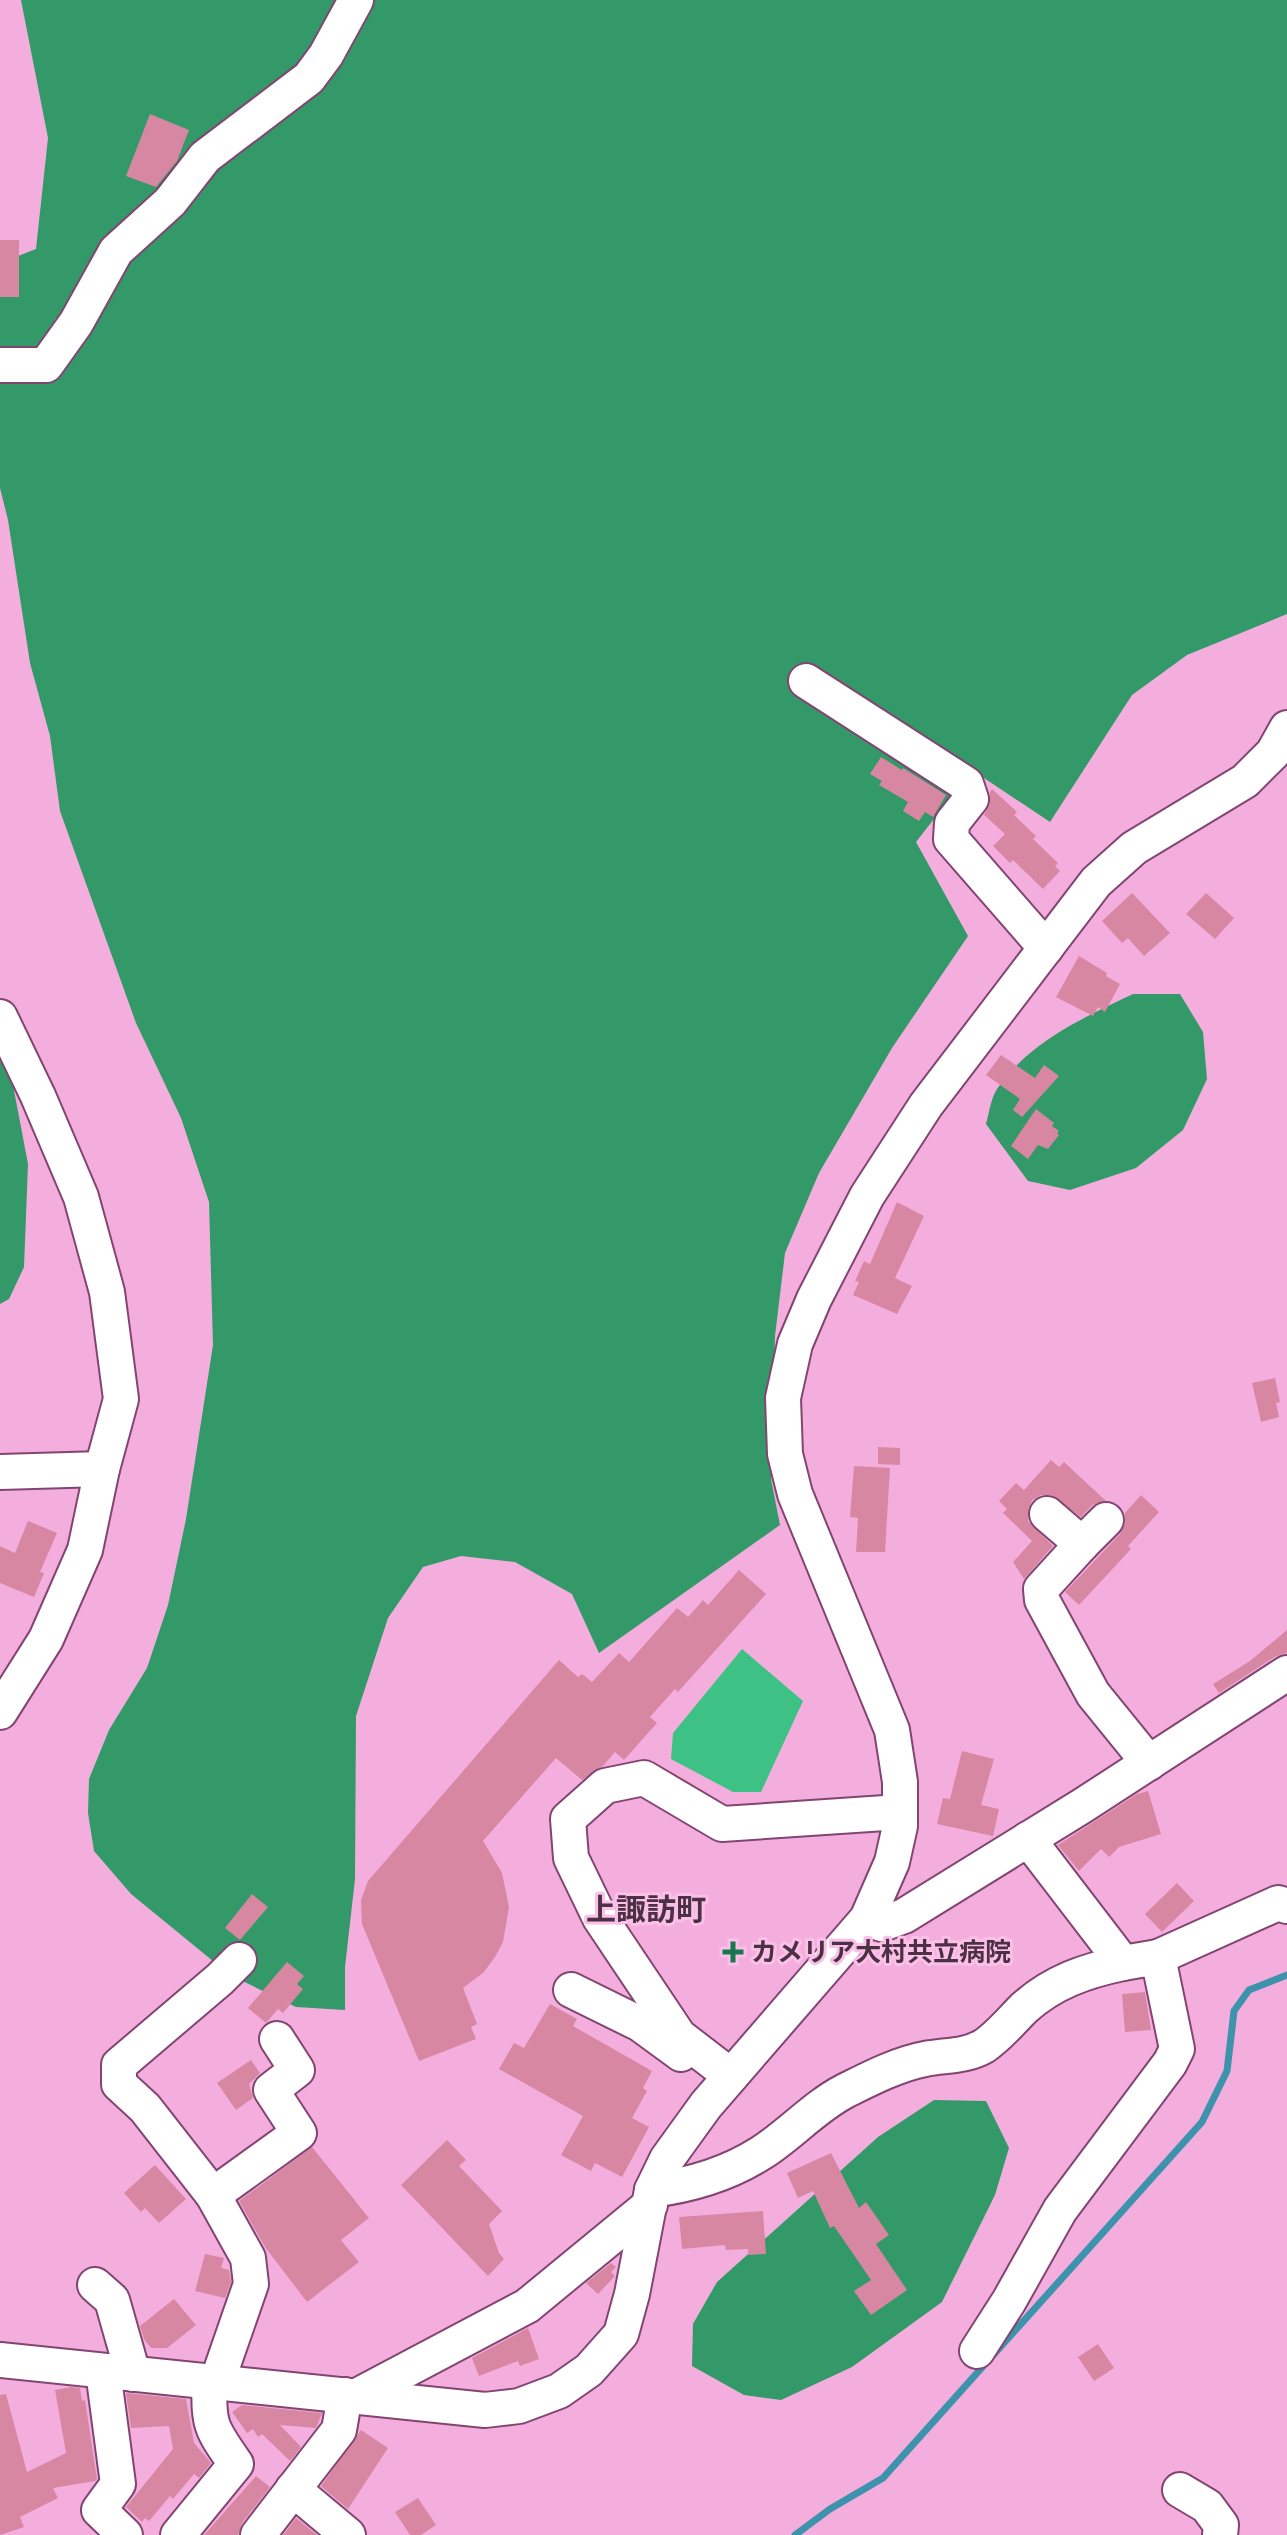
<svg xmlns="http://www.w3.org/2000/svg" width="1287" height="2535" font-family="Quicksand,'Noto Sans JP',sans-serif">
<rect width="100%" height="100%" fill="#f4aede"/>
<path fill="#3ec184" d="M742,1649L803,1701L761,1792H733L671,1759L673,1733Z"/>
<g fill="#339969">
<path d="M21,0H1287V614L1187,655L1132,695L1050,822L972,770L916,842L968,936L892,1048L819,1173L785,1253L775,1336L771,1479L780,1525L599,1653L572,1594L515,1562L461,1556L423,1567L388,1618L356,1716L355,1879L345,1967V2010L296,2007L230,1975L131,1894L94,1851L88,1813L89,1779L109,1730L147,1668L168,1605L186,1519L213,1345L209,1202L181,1118L136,1023L60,811L50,736L30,663L8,520L0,488V256L13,258L36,249L48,138Z"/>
<path d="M1133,994H1180L1203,1032L1207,1079L1183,1130L1136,1168L1070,1190L1028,1181L986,1124C989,1113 991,1098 997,1089C1030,1041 1083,1018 1133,994Z"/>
<path d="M0,1041L9,1064L28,1164L24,1267L9,1299L0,1304Z"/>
<path d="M934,2100L986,2101L1009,2148L995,2195L942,2302L852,2367L781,2400L744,2395L692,2366L693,2324L717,2282L878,2137Z"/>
</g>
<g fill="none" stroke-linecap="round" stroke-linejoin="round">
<path stroke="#3c93ab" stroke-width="7" d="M795,2535L830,2509L883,2478L1202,2122L1227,2071L1234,2011L1249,1990L1287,1975"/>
</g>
<g fill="#d787a2">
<path d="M150,114L189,130L177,161L156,187L126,176Z"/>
<rect x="0" y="240" width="19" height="57"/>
<path d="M881,757L902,770L903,768L946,795L933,817L925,812L919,821L903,811L908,802L879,785L882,781L870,774Z"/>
<path d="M992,789L1017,812L1014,815L1036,836L1033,839L1058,863L1055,866L1060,871L1043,889L1013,860L1010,863L993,846L1005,834L984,815L990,803V792Z"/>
<path d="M1132,893L1170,933L1144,956L1128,938L1122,943L1102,921Z"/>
<path d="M1206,893L1234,918L1215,939L1186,914Z"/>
<path d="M1079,956L1107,973L1106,976L1120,984L1105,1012L1098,1007L1093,1016L1056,997Z"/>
<path d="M1001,1055L1035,1078L1044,1065L1059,1076L1022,1117L1013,1110L1020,1099L986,1075Z"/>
<path d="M1036,1109L1054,1123L1052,1126L1059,1131L1057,1133L1059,1135L1048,1149L1038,1145L1028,1159L1011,1146Z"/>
<path d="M897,1202L924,1216L895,1278L912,1286L897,1314L853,1295L859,1282L855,1281L864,1261L870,1264Z"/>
<path d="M1275,1378L1280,1402L1276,1403L1279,1417L1261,1422L1252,1383Z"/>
<path d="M878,1447L900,1448V1465L878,1464Z"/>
<path d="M1051,1460L1059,1467L1064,1462L1106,1501L1092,1505L1081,1517L1051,1495H1041L1032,1500L1028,1510V1521L1053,1546L1024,1579L1013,1562L1032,1541L1003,1513L1007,1509L999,1501L1016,1483L1024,1490Z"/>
<path d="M854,1466L890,1468L885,1552H856L858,1518L850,1517Z"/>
<path d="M1141,1495L1159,1512L1128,1546L1131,1549L1079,1605L1065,1592L1120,1534L1125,1524V1513Z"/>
<path d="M28,1521L57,1533L40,1572L44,1573L34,1597L0,1583V1546L15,1553Z"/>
<path d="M739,1570L766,1594L678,1692L675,1689L650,1717L657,1723L624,1760L615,1752L603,1766L582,1780L556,1758L483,1841L502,1873L509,1907L503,1942L495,1957L484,1972L463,1988L477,2024L471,2027L476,2039L419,2061L362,1924L361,1900L368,1881L559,1660L578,1677L582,1674L592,1682L619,1653L629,1662L677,1608L688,1617L703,1600L708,1605Z"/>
<path d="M1287,1630V1653L1276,1656L1219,1693L1213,1684L1250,1661Z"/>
<path d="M962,1751L994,1759L981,1805L999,1809L993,1836L937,1824L943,1798L950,1799Z"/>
<path d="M1148,1791L1161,1834L1119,1847L1109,1857L1101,1849L1079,1871L1058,1845L1137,1794Z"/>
<path d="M1177,1883L1194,1901L1162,1932L1145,1914Z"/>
<path d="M252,1894L268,1907L240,1940L225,1928Z"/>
<path d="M287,1962L304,1976L297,1984L303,1989L283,2013L278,2009L266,2023L248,2008Z"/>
<path d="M1145,1992L1151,2030L1125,2032L1122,1994Z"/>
<path d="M550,2004L577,2019L573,2026L652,2071L643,2088L647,2091L632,2118L649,2127L622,2177L595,2163L591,2171L561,2155L583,2116L499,2069L514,2043L524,2048Z"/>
<path d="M251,2060L260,2073L249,2084L253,2098L236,2110L217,2083Z"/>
<path d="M447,2140L466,2160L459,2166L502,2211L489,2224L499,2253L504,2259L488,2276L401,2185Z"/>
<path d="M312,2147L369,2218L341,2240L359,2262L307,2302L265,2247L239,2201Z"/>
<path d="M831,2153L859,2208L866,2202L889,2235L876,2244L907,2290L871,2315L854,2291L871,2280L834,2226L830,2228L813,2191L798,2198L787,2173Z"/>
<path d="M155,2165L186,2199L159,2223L145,2208L141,2212L124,2193Z"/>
<path d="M763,2211L766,2254L748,2255V2249L726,2250L725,2245L682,2249L679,2217Z"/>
<path d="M205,2254L224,2258L221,2268L229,2270L231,2282L225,2298L195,2291Z"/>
<path d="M611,2263L616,2267L611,2272L615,2276L598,2294L586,2283Z"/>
<path d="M174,2299L196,2325L167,2348H151L144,2339L140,2326Z"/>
<path d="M528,2328L539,2359L520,2366L518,2361L479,2376L472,2358Z"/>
<path d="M1098,2344L1114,2368L1094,2381L1078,2357Z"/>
<path d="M71,2387L80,2388L82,2401L85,2400L97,2479L95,2481L53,2488L58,2498L20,2517L24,2527L0,2535V2395L6,2394L27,2472L66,2453L55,2390Z"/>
<path d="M126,2393L186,2399L194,2443L211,2463L199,2478L194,2474L173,2499L170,2496L149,2521L145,2518L142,2522L126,2507L173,2449L169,2426L131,2428Z"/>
<path d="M242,2405L322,2413L316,2428L280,2425L301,2447L290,2461L262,2434L258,2437L253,2429L247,2433L232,2412Z"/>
<path d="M361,2430L388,2448L348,2509L321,2486Z"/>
<path d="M256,2476L270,2487L242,2523L238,2535H204Z"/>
<path d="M418,2498L436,2525L421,2535H410L395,2512Z"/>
<path d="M296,2518L317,2535H283Z"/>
</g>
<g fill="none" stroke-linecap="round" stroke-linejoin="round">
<defs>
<g id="minor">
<path d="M0,365H46L76,323L116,251L170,202L205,157L309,78L326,55L356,0"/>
<path d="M806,681L966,784L971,799L952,823L951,839L1046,948"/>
<path d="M0,1017L38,1096L81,1197L107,1292L121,1399L102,1469L85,1550L46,1639L0,1712"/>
<path d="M0,1472L102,1469"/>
<path d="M1047,1514L1082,1544L1041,1589L1042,1600L1093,1694L1149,1763"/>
<path d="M1082,1544L1106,1520"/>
<path d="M867,1919L882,1924L904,1916L1082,1806L1287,1673"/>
<path d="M1158,1957L1278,1903L1287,1906"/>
<path d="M571,1990L640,2024L681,2054"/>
<path d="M731,2076L679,2036L600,1918L571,1858L568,1819L605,1786L644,1778L722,1824L900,1812"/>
<path d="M652,2190C691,2185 728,2174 761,2153C790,2135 814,2107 845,2091C869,2079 898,2064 925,2059C945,2055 965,2057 984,2046C999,2036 1011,2021 1024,2008C1053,1982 1085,1971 1123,1963"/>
<path d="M213,2195L299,2133L271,2090L297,2070L277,2039"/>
<path d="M95,2285L112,2300L133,2374"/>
<path d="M977,2351L1009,2301L1060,2210L1170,2063L1177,2049L1158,1957L1123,1963L1028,1839"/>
<path d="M0,2360L485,2410L519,2406L559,2391L589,2370L621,2334L632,2294L652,2190L667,2159L706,2105L867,1919L892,1862L900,1826V1782L892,1730L795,1494L785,1454L783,1398L795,1344L814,1299L867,1196L926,1105L1096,882L1134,848L1245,781L1273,753L1287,728"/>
<path d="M103,2371L118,2484L99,2510L125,2535"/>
<path d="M217,2382L251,2284L248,2258L213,2195L145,2108L119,2084V2065L220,1979L239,1960"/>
<path d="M355,2397L527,2306L650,2205"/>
<path d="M293,2489L348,2535"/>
<path d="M1180,2490L1207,2506L1221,2525L1220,2535"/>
<path d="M178,2535L236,2464C212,2430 207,2424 210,2382"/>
<path d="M258,2535L339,2430L345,2395"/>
</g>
</defs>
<use href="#minor" stroke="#824571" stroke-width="38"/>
<use href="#minor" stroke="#fff" stroke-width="34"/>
</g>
<path fill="#18774e" stroke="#fac0e7" stroke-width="3" d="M729 1940h8v8h8v8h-8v8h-8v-8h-8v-8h8z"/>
<g text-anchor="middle" stroke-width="6" stroke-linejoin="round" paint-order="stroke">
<g font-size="26" font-weight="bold" fill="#4c3044" stroke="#fac0e7" text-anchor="start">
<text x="751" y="1961">カメリア大村共立病院</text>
</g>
<g font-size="30" font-weight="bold" fill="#4c3044" stroke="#fac0e7">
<text x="646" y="1920">上諏訪町</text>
</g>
</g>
</svg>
